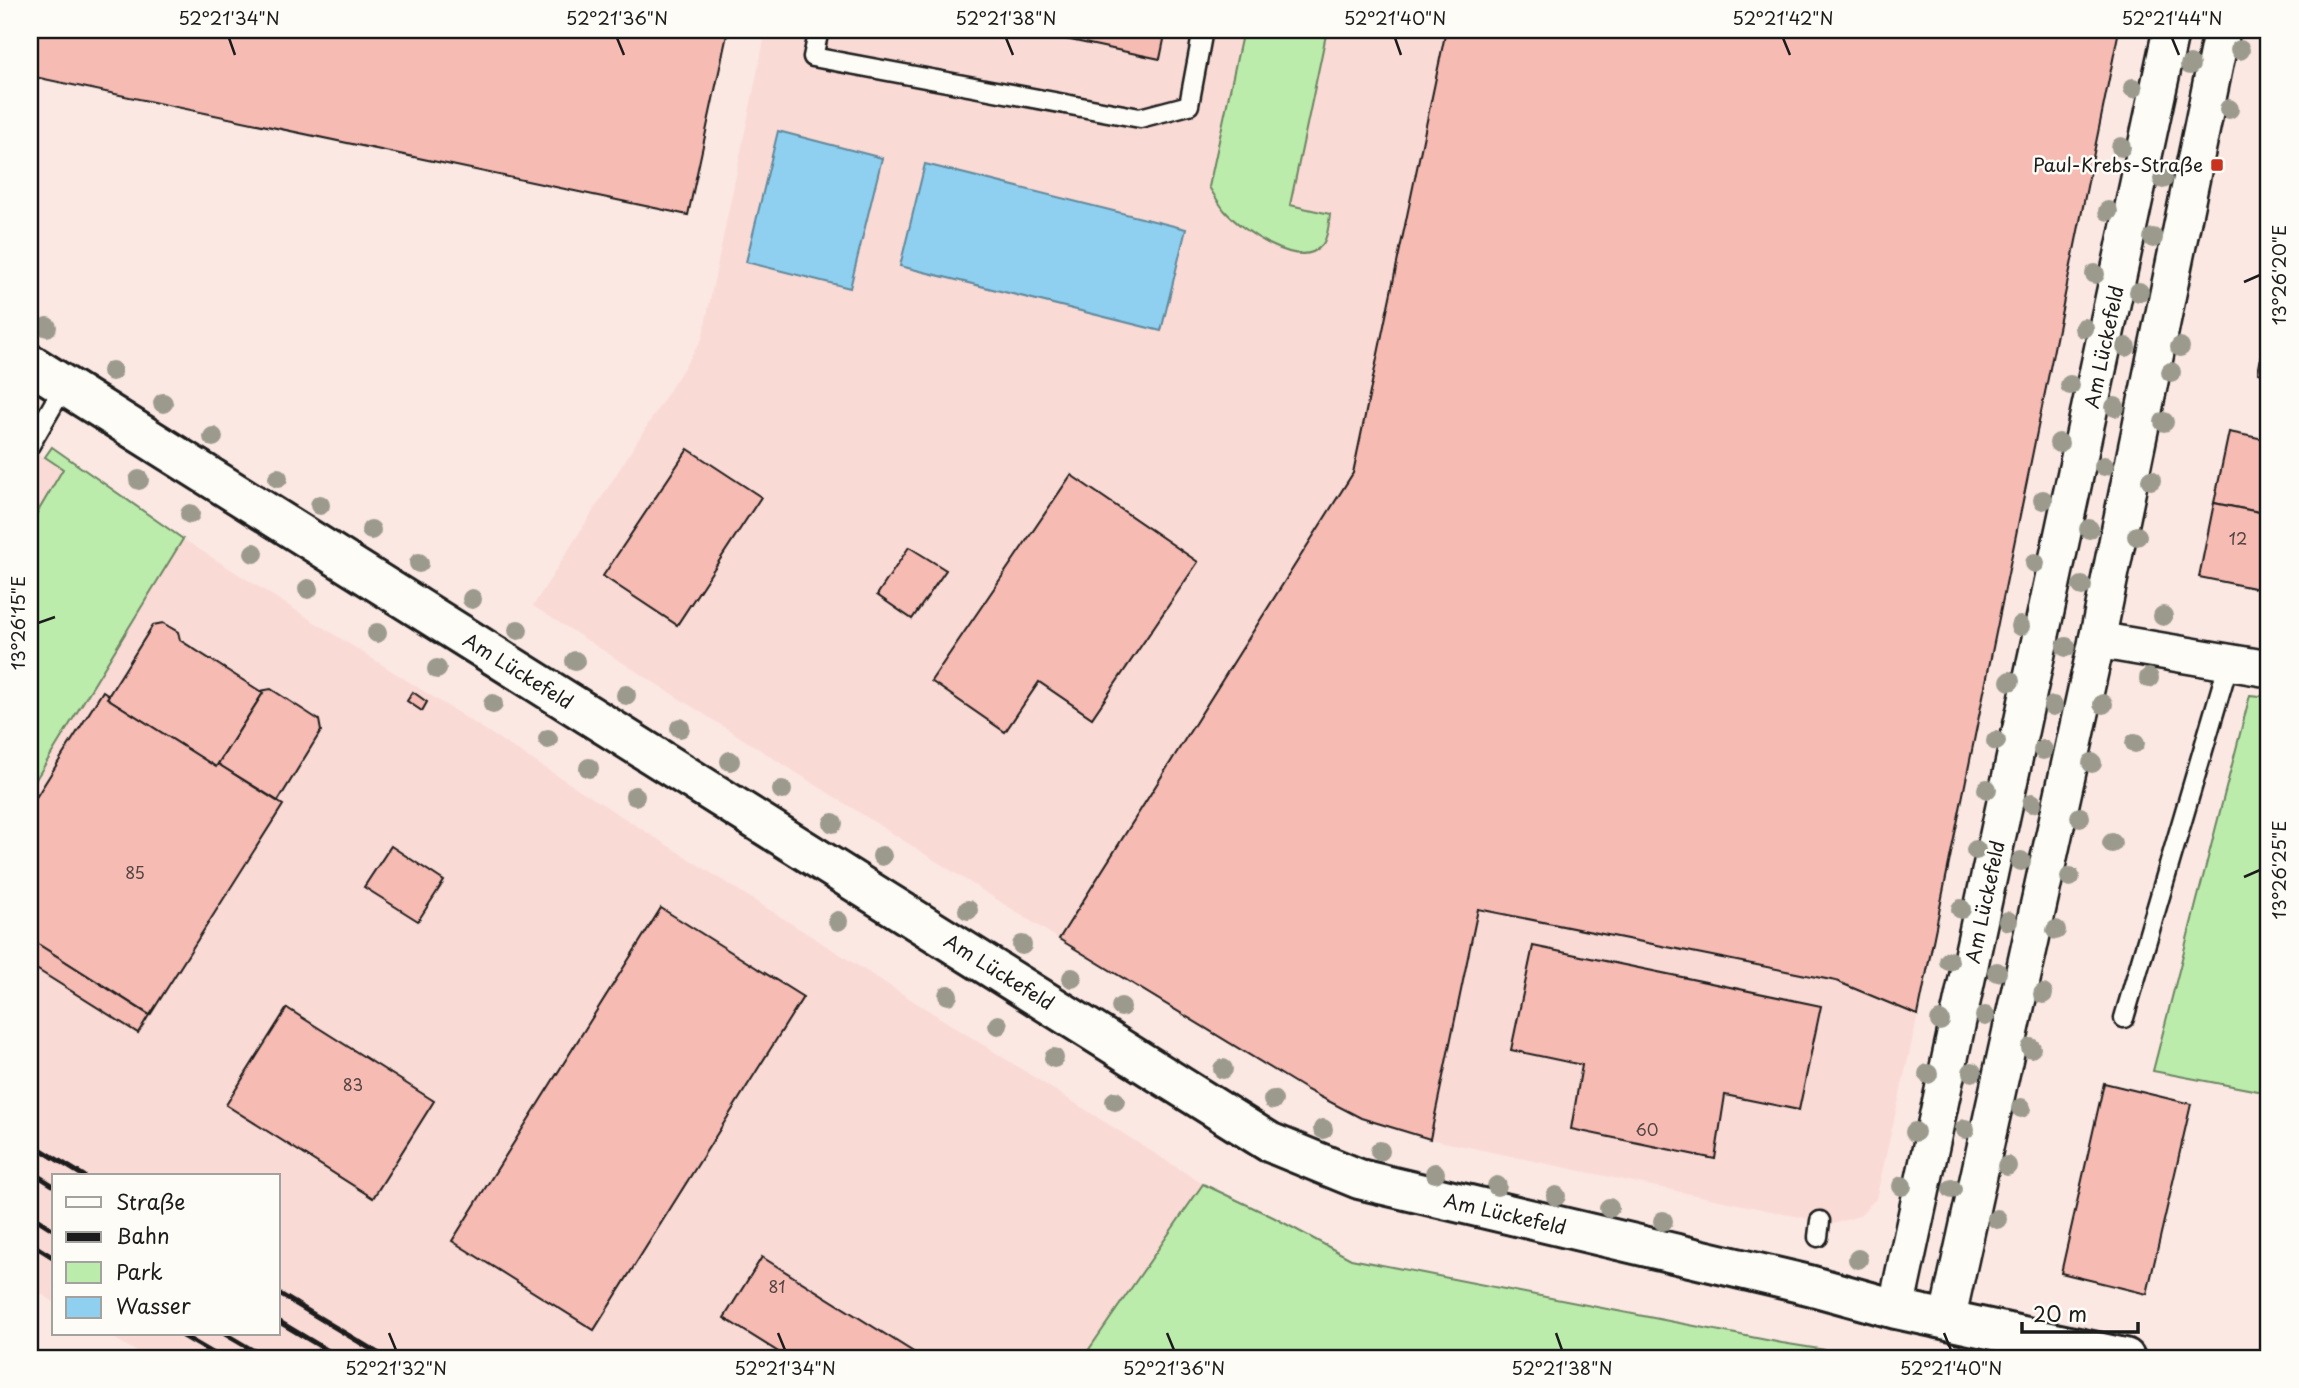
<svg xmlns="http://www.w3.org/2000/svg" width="2299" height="1388" font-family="'Playpen Sans',sans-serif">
<rect width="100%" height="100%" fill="#fbe8e3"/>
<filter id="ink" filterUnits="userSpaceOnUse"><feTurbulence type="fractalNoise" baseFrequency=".0143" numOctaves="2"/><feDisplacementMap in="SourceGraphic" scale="14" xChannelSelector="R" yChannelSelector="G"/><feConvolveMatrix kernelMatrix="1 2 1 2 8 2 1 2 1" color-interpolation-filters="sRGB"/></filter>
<g filter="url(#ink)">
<g fill="#fadad5">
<path d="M766,30H1446L1353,473L1059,939L533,606L702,339Z"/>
<path d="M30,448L63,469L30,525Z"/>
<path d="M183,539L1203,1184L1083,1358H147L107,1334H278V1176H54V1302L30,1287V790Z"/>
<path d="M1478,909L1836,981L1918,1015L1876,1199L1859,1216L1833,1224L1430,1139Z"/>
</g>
<g fill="#bcecab" stroke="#6c8464" stroke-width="2">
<path d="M1243,30H1327L1290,205L1330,214C1329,223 1328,238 1322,245C1300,272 1240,229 1224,210C1219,203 1214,195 1209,187Z"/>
<path d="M52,447L183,539L30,789V525L63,469L45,457Z"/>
<path d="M2250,695L2269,697V1093L2153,1071Z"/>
<path d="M1203,1184L1273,1217L1351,1259L1782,1343L1875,1358H1083Z"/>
</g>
<g fill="#8fd0f0" stroke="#61889b" stroke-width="2">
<path d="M778,131L882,158L850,288L746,262Z"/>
<path d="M925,164L1186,229L1161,331L900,266Z"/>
</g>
<g fill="#f6bbb3" stroke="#1c1c1c" stroke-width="2">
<path d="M30,30H728L688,215L30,76Z"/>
<path d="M1023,30H1166L1160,59Z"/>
<path d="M1446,30H2119L1918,1015L1836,981L1478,909L1430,1139L1361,1118L1307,1090L1059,939L1353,473Z"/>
<path d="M2269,314V375L2258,373Z"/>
<path d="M2229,432L2269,440V514L2214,503Z"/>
<path d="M688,449L761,497L677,625L603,576Z"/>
<path d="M1071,475L1198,562L1092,718L1039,682L1005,732L931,681Z"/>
<path d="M2214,503L2269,514V565L2264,590L2199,577Z"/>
<path d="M909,547L946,570L912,619L877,595Z"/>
<path d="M163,623L178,632L180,640L263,693L216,767L107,698L153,625Z"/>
<path d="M271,689L319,720L321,731L278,801L218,764L263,693L260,691Z"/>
<path d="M103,691L109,695L107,698L216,767L218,764L283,805L150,1015L30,939V807Z"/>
<path d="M413,692L427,702L422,711L407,701Z"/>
<path d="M391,846L444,881L418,921L364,887Z"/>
<path d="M661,908L803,997L594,1330L452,1241Z"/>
<path d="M30,939L149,1015L138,1033L30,965Z"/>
<path d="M1533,946L1821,1006L1799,1110L1725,1095L1715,1159L1571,1129L1582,1065L1511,1050Z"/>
<path d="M287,1008L434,1101L373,1198L226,1105Z"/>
<path d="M2104,1083L2191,1104L2147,1294L2061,1273Z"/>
<path d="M762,1257L923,1358H788L724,1318Z"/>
</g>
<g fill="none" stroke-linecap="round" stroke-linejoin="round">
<defs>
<g id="lane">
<path d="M819,30L813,57L1140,118L1189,105L1203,30"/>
<path d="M30,445L64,386"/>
<path d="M2124,1018L2229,662"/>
<path d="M1818,1237L1820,1221"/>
</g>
<g id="street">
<path d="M2097,640L2269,669"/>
<path d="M1896,1309L2171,30"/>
<path d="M1947,1320L2097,640L2222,30"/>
</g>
<path id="secondary" d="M30,364L1269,1142L1359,1179L1809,1285L1896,1309L2125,1358"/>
</defs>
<use href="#lane" stroke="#1c1c1c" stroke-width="23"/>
<use href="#street" stroke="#1c1c1c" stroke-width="40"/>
<use href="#secondary" stroke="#1c1c1c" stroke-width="44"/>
<use href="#lane" stroke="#fdfcf7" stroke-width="18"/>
<use href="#street" stroke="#fdfcf7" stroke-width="35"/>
<use href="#secondary" stroke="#fdfcf7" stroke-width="38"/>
<g stroke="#1c1c1c" stroke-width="5">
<path d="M30,1143L84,1176"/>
<path d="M30,1171L54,1186"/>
<path d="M30,1215L54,1230"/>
<path d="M30,1243L54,1258"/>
<path d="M278,1293L386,1358"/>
<path d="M278,1321L340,1358"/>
<path d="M180,1334L221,1358"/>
<path d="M225,1334L266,1358"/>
</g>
</g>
<g fill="#9b9a8d">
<circle cx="2240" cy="50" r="10"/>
<circle cx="2190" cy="65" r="10"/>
<circle cx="2133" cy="88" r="10"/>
<circle cx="2229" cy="109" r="10"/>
<circle cx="2121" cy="147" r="10"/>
<circle cx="2163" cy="179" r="10"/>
<circle cx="2108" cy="211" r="10"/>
<circle cx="2153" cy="238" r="10"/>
<circle cx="2095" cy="274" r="10"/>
<circle cx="2139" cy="292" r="10"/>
<circle cx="47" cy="327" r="10"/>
<circle cx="2084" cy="328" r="10"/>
<circle cx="2126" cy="347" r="10"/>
<circle cx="2180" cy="347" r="10"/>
<circle cx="112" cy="371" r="10"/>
<circle cx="2171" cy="372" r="10"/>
<circle cx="2070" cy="385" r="10"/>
<circle cx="163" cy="403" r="10"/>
<circle cx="2115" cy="407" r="10"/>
<circle cx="2164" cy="422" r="10"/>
<circle cx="213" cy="437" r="10"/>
<circle cx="2059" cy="443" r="10"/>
<circle cx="2104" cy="466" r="10"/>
<circle cx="278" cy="478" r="10"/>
<circle cx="139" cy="480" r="10"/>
<circle cx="2151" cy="480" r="10"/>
<circle cx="2043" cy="500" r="10"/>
<circle cx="320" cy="505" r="10"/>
<circle cx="190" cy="514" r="10"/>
<circle cx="2089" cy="529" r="10"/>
<circle cx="371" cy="530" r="10"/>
<circle cx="2137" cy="536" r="10"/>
<circle cx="254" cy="553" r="10"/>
<circle cx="419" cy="563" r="10"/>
<circle cx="2035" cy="563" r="10"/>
<circle cx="2082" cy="586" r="10"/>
<circle cx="308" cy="589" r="10"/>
<circle cx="472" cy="599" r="10"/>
<circle cx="2163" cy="616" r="10"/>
<circle cx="2020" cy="626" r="10"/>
<circle cx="518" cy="630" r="10"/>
<circle cx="377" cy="633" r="10"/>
<circle cx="2066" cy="647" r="10"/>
<circle cx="575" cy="661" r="10"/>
<circle cx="437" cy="669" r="10"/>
<circle cx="2149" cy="678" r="10"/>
<circle cx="2010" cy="681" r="10"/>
<circle cx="626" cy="695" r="10"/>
<circle cx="493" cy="704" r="10"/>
<circle cx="2103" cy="704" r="10"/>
<circle cx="2053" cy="706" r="10"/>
<circle cx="680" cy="728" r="10"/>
<circle cx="548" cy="739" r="10"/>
<circle cx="1996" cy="741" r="10"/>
<circle cx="2135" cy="743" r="10"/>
<circle cx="2043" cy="750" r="10"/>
<circle cx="730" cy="761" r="10"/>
<circle cx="2092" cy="763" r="10"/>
<circle cx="589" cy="768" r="10"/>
<circle cx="1987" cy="789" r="10"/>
<circle cx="782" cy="790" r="10"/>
<circle cx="635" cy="796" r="10"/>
<circle cx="2032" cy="803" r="10"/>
<circle cx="2080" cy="817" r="10"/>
<circle cx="833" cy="823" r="10"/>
<circle cx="2112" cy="843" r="10"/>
<circle cx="1976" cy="850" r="10"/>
<circle cx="882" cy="856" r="10"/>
<circle cx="2021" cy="861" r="10"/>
<circle cx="2070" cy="877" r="10"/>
<circle cx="1961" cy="909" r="10"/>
<circle cx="968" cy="910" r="10"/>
<circle cx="838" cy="921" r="10"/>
<circle cx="2008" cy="921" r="10"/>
<circle cx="2056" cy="930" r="10"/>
<circle cx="1022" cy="945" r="10"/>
<circle cx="1949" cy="961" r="10"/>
<circle cx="1997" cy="972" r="10"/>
<circle cx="1072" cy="978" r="10"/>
<circle cx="2043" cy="994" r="10"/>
<circle cx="948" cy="995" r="10"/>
<circle cx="1121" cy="1007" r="10"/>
<circle cx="1985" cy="1016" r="10"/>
<circle cx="1940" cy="1021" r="10"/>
<circle cx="998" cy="1025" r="10"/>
<circle cx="2031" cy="1048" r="10"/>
<circle cx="1054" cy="1058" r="10"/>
<circle cx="1223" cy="1069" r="10"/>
<circle cx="1972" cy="1072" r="10"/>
<circle cx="1928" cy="1074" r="10"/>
<circle cx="1273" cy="1100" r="10"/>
<circle cx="1115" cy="1101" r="10"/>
<circle cx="2021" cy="1108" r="10"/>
<circle cx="1323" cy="1129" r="10"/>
<circle cx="1965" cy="1129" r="10"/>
<circle cx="1915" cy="1132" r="10"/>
<circle cx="1380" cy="1151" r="10"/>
<circle cx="2007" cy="1166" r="10"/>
<circle cx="1435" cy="1173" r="10"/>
<circle cx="1497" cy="1186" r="10"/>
<circle cx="1902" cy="1186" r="10"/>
<circle cx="1952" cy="1189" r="10"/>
<circle cx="1556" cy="1196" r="10"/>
<circle cx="1609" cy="1208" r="10"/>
<circle cx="1997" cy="1219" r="10"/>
<circle cx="1663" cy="1221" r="10"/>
<circle cx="1858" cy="1259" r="10"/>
</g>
</g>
<path fill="none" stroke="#1c1c1c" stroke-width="2.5" d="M229,38L235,55M617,38L624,55M1006,38L1013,55M1395,38L1401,55M1783,38L1790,55M2172,38L2179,55M2244,282L2260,275M38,623L55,617M2244,877L2260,870M389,1333L396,1350M778,1333L785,1350M1167,1333L1174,1350M1556,1333L1562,1350M1944,1333L1951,1350"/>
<rect fill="#c8321e" stroke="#fdfcf7" stroke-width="2.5" x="2210" y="158" width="14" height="14" rx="3.5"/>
<g text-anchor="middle" stroke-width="5" stroke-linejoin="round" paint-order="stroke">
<g font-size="16" fill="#524442">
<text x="2238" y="545">12</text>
<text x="135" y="879">85</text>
<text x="353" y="1091">83</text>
<text x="1647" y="1136">60</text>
<text x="777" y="1293">81</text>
</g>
<g font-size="19" fill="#1c1c1c" stroke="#fdfcf7" text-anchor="end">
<text x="2203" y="172">Paul-Krebs-Straße</text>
</g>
<g font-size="19" fill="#1c1c1c" stroke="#fdfcf7">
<text transform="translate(2104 347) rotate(-78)" y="7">Am Lückefeld</text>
<text transform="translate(518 671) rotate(32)" y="7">Am Lückefeld</text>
<text transform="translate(1985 902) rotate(-78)" y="7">Am Lückefeld</text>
<text transform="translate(999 972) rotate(32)" y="7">Am Lückefeld</text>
<text transform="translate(1505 1214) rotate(13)" y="7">Am Lückefeld</text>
</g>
</g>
<rect width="2299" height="1388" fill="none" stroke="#fdfcf7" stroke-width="77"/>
<rect x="52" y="1174" width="228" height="161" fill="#fdfcf7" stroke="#a3a29f" stroke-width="2"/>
<rect x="66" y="1197" width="35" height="10" fill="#fdfcf7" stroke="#a3a29f" stroke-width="2"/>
<text x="116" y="1210" font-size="21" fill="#1c1c1c">Straße</text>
<rect x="66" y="1232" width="35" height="10" fill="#1c1c1c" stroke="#a3a29f" stroke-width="2"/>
<text x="116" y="1244" font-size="21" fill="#1c1c1c">Bahn</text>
<rect x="66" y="1262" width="35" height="21" fill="#bcecab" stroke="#a3a29f" stroke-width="2"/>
<text x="116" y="1280" font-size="21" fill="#1c1c1c">Park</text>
<rect x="66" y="1297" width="35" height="21" fill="#8fd0f0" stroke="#a3a29f" stroke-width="2"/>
<text x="116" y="1314" font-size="21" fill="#1c1c1c">Wasser</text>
<path d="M2022 1322v10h116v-10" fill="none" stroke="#1c1c1c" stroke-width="3.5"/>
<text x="2033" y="1322" font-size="21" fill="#1c1c1c" stroke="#fdfcf7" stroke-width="5" paint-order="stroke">20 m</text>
<rect x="38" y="38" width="2222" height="1312" fill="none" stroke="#1c1c1c" stroke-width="2.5"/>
<g font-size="18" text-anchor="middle" fill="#1c1c1c">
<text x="229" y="25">52°21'34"N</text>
<text x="617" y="25">52°21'36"N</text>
<text x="1006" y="25">52°21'38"N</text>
<text x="1395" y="25">52°21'40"N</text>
<text x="1783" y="25">52°21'42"N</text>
<text x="2172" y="25">52°21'44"N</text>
<text transform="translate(2280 275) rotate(-90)" y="6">13°26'20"E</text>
<text transform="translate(19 623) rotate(-90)" y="6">13°26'15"E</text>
<text transform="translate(2280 870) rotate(-90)" y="6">13°26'25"E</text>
<text x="396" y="1375">52°21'32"N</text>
<text x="785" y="1375">52°21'34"N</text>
<text x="1174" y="1375">52°21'36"N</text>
<text x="1562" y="1375">52°21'38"N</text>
<text x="1951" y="1375">52°21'40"N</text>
</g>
</svg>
